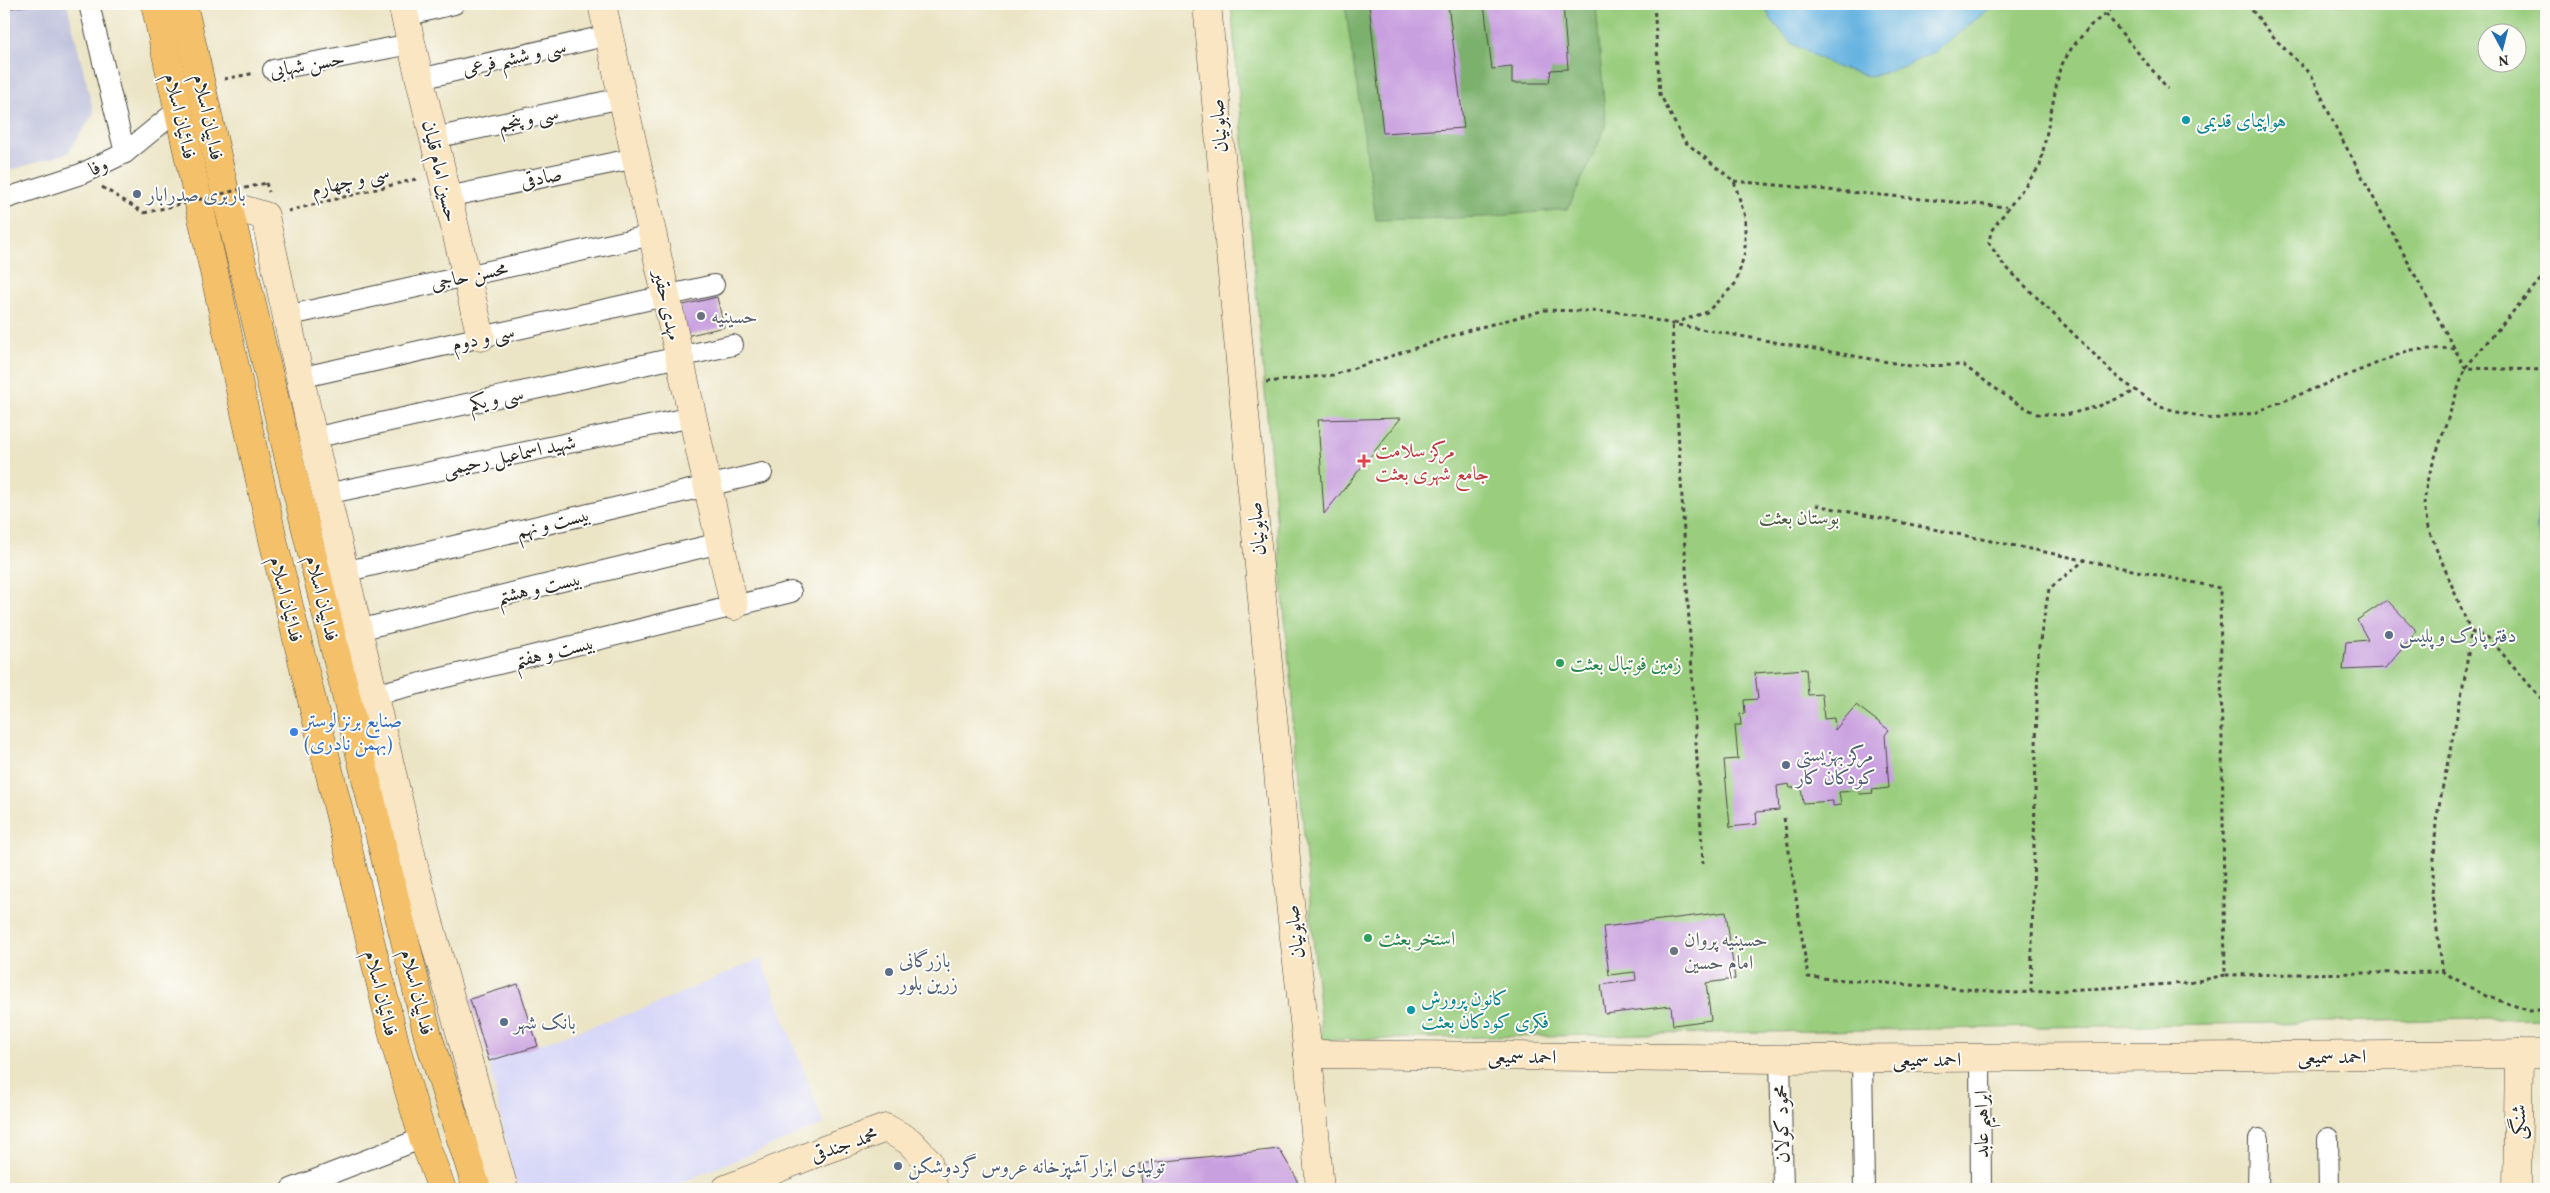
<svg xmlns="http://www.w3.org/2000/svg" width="2550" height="1193" font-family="Vollkorn,Amiri,serif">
<rect width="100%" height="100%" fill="#fdfcf7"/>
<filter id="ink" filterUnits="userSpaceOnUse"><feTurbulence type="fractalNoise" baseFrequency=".02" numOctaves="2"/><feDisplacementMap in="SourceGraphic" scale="10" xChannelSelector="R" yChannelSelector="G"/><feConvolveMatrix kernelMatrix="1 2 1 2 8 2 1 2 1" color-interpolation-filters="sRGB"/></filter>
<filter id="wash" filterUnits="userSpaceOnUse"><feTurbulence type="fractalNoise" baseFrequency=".0096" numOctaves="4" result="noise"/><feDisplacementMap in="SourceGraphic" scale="20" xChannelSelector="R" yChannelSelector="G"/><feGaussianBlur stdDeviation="1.12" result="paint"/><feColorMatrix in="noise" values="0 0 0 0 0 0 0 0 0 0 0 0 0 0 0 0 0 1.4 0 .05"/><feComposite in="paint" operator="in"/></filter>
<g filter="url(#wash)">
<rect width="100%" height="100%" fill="#ebe4c5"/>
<path fill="#d7d7f8" d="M761,958L824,1124L665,1189H519L513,1175L489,1061L649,1007Z"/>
<path fill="#bfc2dd" d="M4,4H67L94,113L68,153L4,172Z"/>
<path fill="#9acd7e" stroke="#627c54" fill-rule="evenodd" d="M1231,4H2546V1018L1322,1040ZM2488,32H2518V62H2488Z"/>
<path fill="#7bb06d" stroke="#536e4c" d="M1345,4H1596L1606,127L1568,209L1487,217L1376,220Z"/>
<g fill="#67b4e1" stroke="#497086">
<path d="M1764,4H1995L1937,51L1904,66L1871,77L1836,67L1791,43L1770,18Z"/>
<path d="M2546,492V558C2536,533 2531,516 2546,492Z"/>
</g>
<g id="blocks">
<g fill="#c89fdf">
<path d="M4,4H30V5L4,9Z"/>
<path d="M1369,4H1448L1464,128L1383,133Z"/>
<path d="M1484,4H1563L1568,69L1551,70L1549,83H1512V67L1492,69Z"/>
<path d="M717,297L724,327L686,336L679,306Z"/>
<path d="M1401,418L1324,514L1318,420Z"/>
<path d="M2387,600L2417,631L2386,668L2343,670L2346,642L2368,640L2357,620Z"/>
<path d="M1806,669L1808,695L1822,694L1824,719L1834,718L1835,730L1856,705L1889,730L1885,735L1889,788L1872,790L1873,793L1860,794L1859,791L1839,792L1841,805L1833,806V801L1803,803L1801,787L1790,788L1789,784L1777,786L1779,810L1756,812L1757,824L1730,827L1724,760L1738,759L1735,725H1741L1740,714L1745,713L1744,700L1758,699L1755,673Z"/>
<path d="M1726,912L1735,979L1706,983L1711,1020L1673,1025L1671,1006L1605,1014L1601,985L1636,980L1635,972L1609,975L1603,927Z"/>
<path d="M518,984L538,1046L489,1061L470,999Z"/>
<path d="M1279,1149L1297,1179V1189H1143L1139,1164Z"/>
</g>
</g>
</g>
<g filter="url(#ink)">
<use href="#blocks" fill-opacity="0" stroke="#484742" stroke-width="1"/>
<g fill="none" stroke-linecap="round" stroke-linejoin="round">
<defs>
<g id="street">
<path d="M89,4L125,153"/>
<path d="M405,16L454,4"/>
<path d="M273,70L411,44"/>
<path d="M420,79L609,35"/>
<path d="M434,138L622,98"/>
<path d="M447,197L636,158"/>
<path d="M4,199L81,174L125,153L180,108"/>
<path d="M286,316L652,235"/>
<path d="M299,378L714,285"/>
<path d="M313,438L733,345"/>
<path d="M326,494L692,417"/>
<path d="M344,572L762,473"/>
<path d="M358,630L720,543"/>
<path d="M373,695L791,592"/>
<path d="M1780,1059L1783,1189"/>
<path d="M1862,1059L1864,1189"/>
<path d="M1980,1059L1981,1189"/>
<path d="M2328,1138L2329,1189"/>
<path d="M291,1189L423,1138"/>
<path d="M2258,1189L2259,1139"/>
</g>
<g id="secondary">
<path d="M402,4L481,337"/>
<path d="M602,4L734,606"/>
<path d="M1207,4L1291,912L1308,1054L1320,1189"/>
<path d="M228,205L265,216L313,438L416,875L504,1189"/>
<path d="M1308,1054L1780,1059L2546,1054"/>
<path d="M726,1189L824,1150L886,1128L909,1141L928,1161L934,1189"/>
<path d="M2517,1189L2519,1054"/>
</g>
<g id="primary">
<path d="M155,4L274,544L396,1047L423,1138L442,1189"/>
<path d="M183,4L228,205L428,1036L477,1189"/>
</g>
</defs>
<use href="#street" stroke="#484742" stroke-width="22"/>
<use href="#secondary" stroke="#484742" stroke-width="29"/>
<use href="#primary" stroke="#484742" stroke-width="29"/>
<g stroke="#484742" stroke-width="3" stroke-dasharray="4 4" stroke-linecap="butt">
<path d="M1654,4L1660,94L1684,141L1734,181L1745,217V252L1736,283L1707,312L1672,324L1703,864"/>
<path d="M2118,4L2090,26L2071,49L2060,68L2040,166L1991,231L1989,243L2002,263L2118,378L2160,407L2212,419L2254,413L2410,350L2454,348"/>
<path d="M2247,4L2277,41L2312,76L2337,130L2465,368L2546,370"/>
<path d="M2106,14L2168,89"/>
<path d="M224,79L255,73"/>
<path d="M1734,181L2006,207"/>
<path d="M266,183L269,192"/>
<path d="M102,187L144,213"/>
<path d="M288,211L420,178"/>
<path d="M1266,382L1333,375L1470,330L1545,310L1621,312L1672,324L1911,366L1963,365L2013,401L2037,414L2066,415L2099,406L2136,391"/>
<path d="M1816,505L2220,588L2225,975L2443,972L2486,996L2530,1011L2546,1009"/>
<path d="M2471,632L2489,638L2546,704"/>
<path d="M1784,818L1808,977L2015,993L2189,983L2225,975"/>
<path d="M2443,972L2432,895L2436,821L2465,676L2471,632L2428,528L2424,504L2427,481L2465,368L2546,273"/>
<path d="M2031,992L2038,652L2049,589L2086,559"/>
</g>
<use href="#street" stroke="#fff" stroke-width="20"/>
<use href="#secondary" stroke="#fbe6c3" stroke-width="28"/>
<use href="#primary" stroke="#f4c16a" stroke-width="28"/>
<path stroke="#484742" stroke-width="3" stroke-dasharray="4 4" stroke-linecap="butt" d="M144,213L266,183"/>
</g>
</g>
<g fill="#0f9aa8" stroke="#fdfcf7" stroke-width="2">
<circle cx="2186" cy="120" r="5"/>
<circle cx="1411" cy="1010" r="5"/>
</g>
<g fill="#5c6f8a" stroke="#fdfcf7" stroke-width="2">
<circle cx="137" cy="194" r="5"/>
<circle cx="2389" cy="635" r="5"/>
<circle cx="1786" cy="765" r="5"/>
<circle cx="889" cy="972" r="5"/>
<circle cx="504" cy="1022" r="5"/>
<circle cx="898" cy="1166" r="5"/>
</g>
<g fill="#6b7280" stroke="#fdfcf7" stroke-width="2">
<circle cx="701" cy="316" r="5"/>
<circle cx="1674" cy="951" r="5"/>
</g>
<path fill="#e0444e" stroke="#fdfcf7" stroke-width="2" d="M1361.5 453.5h5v5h5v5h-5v5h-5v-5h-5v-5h5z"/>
<g fill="#2e9e5b" stroke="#fdfcf7" stroke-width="2">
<circle cx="1560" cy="663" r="5"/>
<circle cx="1368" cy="938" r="5"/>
</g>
<circle fill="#3f7fe0" stroke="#fdfcf7" stroke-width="2" cx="294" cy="732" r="5"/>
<g text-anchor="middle" stroke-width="4" stroke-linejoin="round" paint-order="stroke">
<g font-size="20" fill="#2b2b2b" stroke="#fdfcf7">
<text transform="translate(514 57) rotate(-13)" y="7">سی و ششم فرعی</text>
<text transform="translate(307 64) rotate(-10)" y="7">حسن شهابی</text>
<text transform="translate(181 116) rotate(77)" y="7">فدائیان اسلام</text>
<text transform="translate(209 117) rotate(78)" y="7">فداییان اسلام</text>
<text transform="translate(528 118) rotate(-12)" y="7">سی و پنجم</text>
<text transform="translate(1218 126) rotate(-95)" y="7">صابونیان</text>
<text transform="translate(98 166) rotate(-25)" y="7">وفا</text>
<text transform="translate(441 171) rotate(77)" y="7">حسین امام قلیان</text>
<text transform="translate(541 177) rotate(-12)" y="7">صادقی</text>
<text transform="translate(350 180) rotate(-14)" y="7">سی و چهارم</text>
<text transform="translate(469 275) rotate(-12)" y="7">محسن حاجی</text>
<text transform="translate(668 305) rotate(78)" y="7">مهدی حقیر</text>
<text transform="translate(483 337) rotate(-13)" y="7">سی و دوم</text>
<text transform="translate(496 398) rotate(-12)" y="7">سی و یکم</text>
<text transform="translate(509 455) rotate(-12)" y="7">شهید اسماعیل رحیمی</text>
<text transform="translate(553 522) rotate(-14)" y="7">بیست و نهم</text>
<text transform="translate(1256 529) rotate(-95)" y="7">صابونیان</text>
<text transform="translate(539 587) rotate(-13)" y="7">بیست و هشتم</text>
<text transform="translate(323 598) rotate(76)" y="7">فداییان اسلام</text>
<text transform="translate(287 599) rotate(76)" y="7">فدائیان اسلام</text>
<text transform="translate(554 651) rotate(-14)" y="7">بیست و هفتم</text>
<text transform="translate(1294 932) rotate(-97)" y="7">صابونیان</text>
<text transform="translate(418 992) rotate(76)" y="7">فداییان اسلام</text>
<text transform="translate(382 993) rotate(76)" y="7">فدائیان اسلام</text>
<text transform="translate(1522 1056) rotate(1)" y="7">احمد سمیعی</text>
<text x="2332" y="1063">احمد سمیعی</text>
<text x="1927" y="1066">احمد سمیعی</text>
<text transform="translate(2518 1122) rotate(-89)" y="7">شنگی</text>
<text transform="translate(1781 1124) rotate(-91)" y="7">محمود کولان</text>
<text transform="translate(1981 1124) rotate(-90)" y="7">ابراهیم عابد</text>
<text transform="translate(844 1144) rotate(-19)" y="7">محمد جندقی</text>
</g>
<g font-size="20" fill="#0d838f" stroke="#fdfcf7" text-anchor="start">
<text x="2196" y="127">هواپیمای قدیمی</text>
<text x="1421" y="1005">کانون پرورش<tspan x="1421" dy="23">فکری کودکان بعثت</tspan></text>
</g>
<g font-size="20" fill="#4e5e75" stroke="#fdfcf7" text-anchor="start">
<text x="147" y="201">باربری صدرابار</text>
<text x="2399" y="642">دفتر پارک و پلیس</text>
<text x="1796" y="761">مرکز بهزیستی<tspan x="1796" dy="23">کودکان کار</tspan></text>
<text x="899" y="967">بازرگانی<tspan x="899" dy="23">زرین بلور</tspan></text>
<text x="514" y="1029">بانک شهر</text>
<text x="908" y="1173">تولیدی ابزار آشپزخانه عروس گردوشکن</text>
</g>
<g font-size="20" fill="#5b616d" stroke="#fdfcf7" text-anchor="start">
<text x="711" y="323">حسینیه</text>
<text x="1684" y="946">حسینیه پروان<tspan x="1684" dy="23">امام حسین</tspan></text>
</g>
<g font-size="20" fill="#be3a42" stroke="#fdfcf7" text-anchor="start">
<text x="1375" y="457">مرکز سلامت<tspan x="1375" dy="23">جامع شهری بعثت</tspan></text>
</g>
<g font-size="20" fill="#4c5c44" stroke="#fdfcf7">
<text x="1799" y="524">بوستان بعثت</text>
</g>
<g font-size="20" fill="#27864d" stroke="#fdfcf7" text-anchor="start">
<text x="1570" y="670">زمین فوتبال بعثت</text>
<text x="1378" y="945">استخر بعثت</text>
</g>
<g font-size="20" fill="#366cbe" stroke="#fdfcf7" text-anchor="start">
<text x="304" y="727">صنایع برنز لوستر<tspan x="304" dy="23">(بهمن نادری)</tspan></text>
</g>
</g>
<rect width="2550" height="1193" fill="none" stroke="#fdfcf7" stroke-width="20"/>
<g transform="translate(2502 48) rotate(173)"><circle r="24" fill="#fdfcf7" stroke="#a9a8a5"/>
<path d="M0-4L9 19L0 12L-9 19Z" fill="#1f6fb2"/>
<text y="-8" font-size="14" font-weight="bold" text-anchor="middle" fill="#2b2b2b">N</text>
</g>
</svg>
